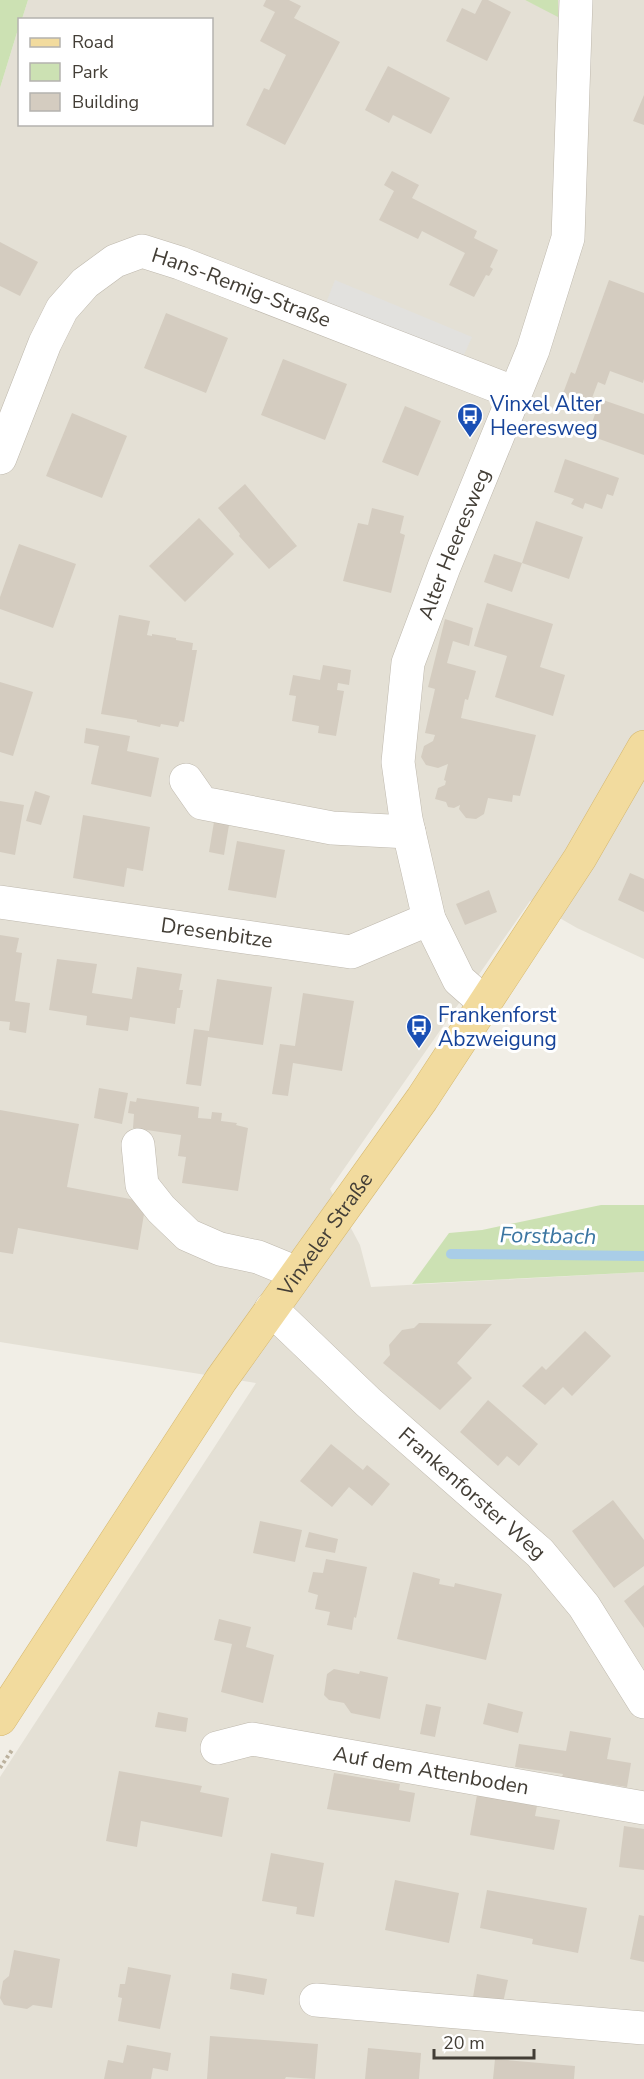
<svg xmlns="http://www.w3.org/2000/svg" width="644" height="2079" font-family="'Nunito Sans',sans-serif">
<rect width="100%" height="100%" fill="#f1eee6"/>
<path fill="#e4e0d5" d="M28,0H525L558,16V0H644V959L577,928L530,901L330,1189L360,1245L371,1287L644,1272V2079H0V1777L256,1383L0,1342V88L19,26L20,124H212V20L22,19Z"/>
<g fill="#cce1b3">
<path d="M0,0H28L22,19L20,20L19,26L0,88Z"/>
<path d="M525,0H558V17Z"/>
<path d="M601,1205H644V1272L412,1284L449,1233L482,1230Z"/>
</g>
<path fill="#e2e1de" d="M335,280L472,337L462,359L326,303Z"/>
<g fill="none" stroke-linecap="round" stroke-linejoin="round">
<path stroke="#a9cde7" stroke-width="10" d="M451,1254L644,1256"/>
</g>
<g fill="#d4ccc0">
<path d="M266,0H289L301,6L294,18L340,42L285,145L246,125L264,88L269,90L286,55L260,41L275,12L263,6Z"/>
<path d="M482,0H488L511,12L487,61L446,41L462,8L475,14Z"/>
<path d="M388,66L450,98L431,134L393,115L389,123L365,110Z"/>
<path d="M644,95V125L633,121Z"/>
<path d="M392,171L419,185L412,198L477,231L474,238L498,250L490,267L493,269L489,276L486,275L474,297L449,285L465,253L422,231L418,239L379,220L394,191L384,185Z"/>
<path d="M0,242L38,262L20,296L0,286Z"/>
<path d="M609,280L644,293V379L643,383L610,371L605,385L598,382L589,406L562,396L571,372L575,374Z"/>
<path d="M166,313L228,338L206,393L144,368Z"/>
<path d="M283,359L347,384L325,440L261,415Z"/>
<path d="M600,399L644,414V455L588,435Z"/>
<path d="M405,406L441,421L418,476L382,462Z"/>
<path d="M72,413L127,436L102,498L46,476Z"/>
<path d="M565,459L619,478L613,496L607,494L602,509L585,503L583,509L571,504L574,499L554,492Z"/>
<path d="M245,484L297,546L269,569L239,536L240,534L218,508Z"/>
<path d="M372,508L404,516L400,533L405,535L391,593L343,581L358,523L368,525Z"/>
<path d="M199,518L234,554L185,602L149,566Z"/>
<path d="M536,521L583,537L569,579L522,563Z"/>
<path d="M19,544L76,564L53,628L0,609V597Z"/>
<path d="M494,554L522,563L512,592L484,582Z"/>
<path d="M487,603L553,624L540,667L565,675L553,716L495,697L507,656L474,646Z"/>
<path d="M119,615L150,621L147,635L152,636V634L176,638V640L193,643L192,650H197L184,722L180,721L178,727L161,724L160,727L137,722V720L101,714Z"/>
<path d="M445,619L473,628L469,646L453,641L447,663L476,671L468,700L465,699L461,718L536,735L520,796L513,795L512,802L488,798L484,814L476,819L466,818L459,809L460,805L454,808L448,807L446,802L435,799L438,788L445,785L446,781L444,780L448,764L438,768L426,765L421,757L424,746L433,741L435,735L425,733L435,689L428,687Z"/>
<path d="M323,665L351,670L349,685L338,683L337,690L344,691L336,736L318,733L319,726L292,721L296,696L289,695L293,675L320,680Z"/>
<path d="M0,682L33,692L13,756L0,752Z"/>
<path d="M86,728L130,736L127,751L159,758L151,797L91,784L99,746L84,743Z"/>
<path d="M35,791L50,796L41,825L26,821Z"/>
<path d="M0,801L24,805L15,855L0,852Z"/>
<path d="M83,815L150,827L143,871L127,868L124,887L73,878Z"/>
<path d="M214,822L229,825L224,855L209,852Z"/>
<path d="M237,841L285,850L276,898L228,890Z"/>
<path d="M630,873L644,879V912L618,900Z"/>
<path d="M489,890L497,912L465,925L456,904Z"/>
<path d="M0,935L19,938L16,952L22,953L15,1001L30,1003L26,1033L9,1030L10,1022L0,1021Z"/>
<path d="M57,959L97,964L92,993L132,999L137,967L182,974L179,990H183L180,1008H177L175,1024L130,1017L128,1031L86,1025L87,1016L49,1010Z"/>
<path d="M217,979L272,987L263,1045L208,1037L201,1086L186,1084L194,1029L209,1031Z"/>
<path d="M303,993L354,1001L342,1071L293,1063L288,1096L272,1094L280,1044L295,1046Z"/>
<path d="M99,1088L128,1093L122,1124L94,1118Z"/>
<path d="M137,1098L199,1107L198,1118L211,1119L212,1112L222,1113L221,1121L237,1123L236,1125L248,1128L238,1191L182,1183L186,1157L178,1156L181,1135L133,1128L134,1114L128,1113L130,1101L136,1102Z"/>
<path d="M0,1110L79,1124L67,1187L146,1202L138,1250L18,1228L13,1254L0,1252Z"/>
<path d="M419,1323L492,1324L457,1363L472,1378L440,1410L383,1363L390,1355L389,1345L402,1330L414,1328Z"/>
<path d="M585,1331L611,1356L572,1396L563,1387L545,1405L522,1386L542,1366L546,1370Z"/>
<path d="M488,1400L538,1444L519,1466L507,1456L498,1466L460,1432Z"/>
<path d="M331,1444L363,1470L367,1465L390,1484L372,1506L349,1487L332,1507L300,1481Z"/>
<path d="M613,1500L644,1540V1566L614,1588L572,1531Z"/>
<path d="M260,1521L302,1530L295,1562L253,1553Z"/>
<path d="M309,1532L338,1539L335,1553L305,1547Z"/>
<path d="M326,1559L367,1567L356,1618L354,1617L352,1630L327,1625L330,1612L315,1609L318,1595L308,1592L313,1572L323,1573Z"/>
<path d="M413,1572L440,1579L439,1584L454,1587L455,1583L502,1594L486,1660L397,1639Z"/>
<path d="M644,1585V1628L624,1601Z"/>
<path d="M219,1619L251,1627L246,1647L274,1655L263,1703L221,1692L232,1644L214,1640Z"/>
<path d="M334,1669L359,1674L360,1671L388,1677L380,1719L351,1713L344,1703L329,1700L324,1695L327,1674Z"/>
<path d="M488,1703L523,1712L518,1733L483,1724Z"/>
<path d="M426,1704L441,1707L435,1737L420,1734Z"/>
<path d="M158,1712L188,1718L186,1732L155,1727Z"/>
<path d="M570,1731L611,1738L607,1759L631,1763L627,1787L562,1777L563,1774L515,1767L519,1744L566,1751Z"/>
<path d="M119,1771L202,1786L200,1792L229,1798L222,1837L141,1821L137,1847L106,1841Z"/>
<path d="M334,1773L400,1784L399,1790L415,1793L410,1822L327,1809Z"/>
<path d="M477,1795L537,1806L535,1816L560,1820L554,1850L470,1835Z"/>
<path d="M624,1826L644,1829V1870L619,1867Z"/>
<path d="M271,1853L324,1863L314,1917L296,1914L297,1907L262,1901Z"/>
<path d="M395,1880L459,1893L449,1943L385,1930Z"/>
<path d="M487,1890L587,1908L578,1953L532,1944L533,1939L480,1928Z"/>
<path d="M639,1915L644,1916V1962L630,1959Z"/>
<path d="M14,1950L60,1959L52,2008L33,2005L27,2009L4,2005L0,1998L3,1981L9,1976Z"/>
<path d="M128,1967L171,1975L160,2029L118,2021L122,1998L118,1997L120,1984H125Z"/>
<path d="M232,1973L267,1979L264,1995L230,1989Z"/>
<path d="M477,1974L508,1980L503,2003L473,1997Z"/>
<path d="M210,2036L318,2044L315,2079L286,2077L285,2079H207Z"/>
<path d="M127,2045L171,2053L168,2071L153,2068L151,2079H104L108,2060L123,2063Z"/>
<path d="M368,2048L421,2053L419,2079H365Z"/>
<path d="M495,2059L575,2066L574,2079H493Z"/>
</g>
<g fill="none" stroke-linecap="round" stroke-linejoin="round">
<defs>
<g id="minor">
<path id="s1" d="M0,458L45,343L62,309L85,283L115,261L142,251L180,263L224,280L515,393"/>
<path d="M186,780L202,803L332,828L409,832"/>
<path id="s2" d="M0,902L351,952L429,919"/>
<path id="s3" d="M485,1003L459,980L429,919L406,819L398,762L408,663L444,567L533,350L568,238L576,0"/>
<path d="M138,1145L142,1185L161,1209L188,1235L220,1249L258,1257L297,1273"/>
<path id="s4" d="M271,1309L368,1402L540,1553L584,1606L644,1702"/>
<path id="s5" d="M217,1748L252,1739L644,1808"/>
<path d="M316,2000L644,2028"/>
</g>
<g id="major">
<path id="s6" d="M0,1719L221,1380L422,1099L580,858L644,747"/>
</g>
</defs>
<use href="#minor" stroke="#beb8ad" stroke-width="34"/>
<use href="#major" stroke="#d5b870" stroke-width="34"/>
<path stroke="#bbb19d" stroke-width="4" stroke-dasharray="3 3" stroke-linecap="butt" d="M0,1768L12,1750"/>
<use href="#minor" stroke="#fff" stroke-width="33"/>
<use href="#major" stroke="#f2db9e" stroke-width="33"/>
</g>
<defs>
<symbol id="bus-pin" viewBox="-11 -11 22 30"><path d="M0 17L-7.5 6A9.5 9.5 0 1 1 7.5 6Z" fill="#1a4fb4" stroke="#fff"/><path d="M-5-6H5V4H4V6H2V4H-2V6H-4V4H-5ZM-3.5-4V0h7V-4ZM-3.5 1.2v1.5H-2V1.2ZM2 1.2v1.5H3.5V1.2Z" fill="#fff"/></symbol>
</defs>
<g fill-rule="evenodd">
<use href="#bus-pin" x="455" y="401" width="30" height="40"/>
<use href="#bus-pin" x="404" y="1012" width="30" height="40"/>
</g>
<g text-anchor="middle" stroke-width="6" stroke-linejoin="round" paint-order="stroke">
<g font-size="21" fill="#433e36" stroke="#fff">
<text dy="7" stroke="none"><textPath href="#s1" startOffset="368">Hans-Remig-Straße</textPath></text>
<text dy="7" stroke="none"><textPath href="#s3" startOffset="490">Alter Heeresweg</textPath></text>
<text dy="7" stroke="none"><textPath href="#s2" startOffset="219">Dresenbitze</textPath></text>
<text dy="7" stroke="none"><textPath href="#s6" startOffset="584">Vinxeler Straße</textPath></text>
<text dy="7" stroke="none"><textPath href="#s4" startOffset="273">Frankenforster Weg</textPath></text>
<text dy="7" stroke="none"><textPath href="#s5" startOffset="218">Auf dem Attenboden</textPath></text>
</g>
<g font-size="21" fill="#164399" stroke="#fff" text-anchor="start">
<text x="490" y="411">Vinxel Alter<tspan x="490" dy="24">Heeresweg</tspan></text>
<text x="438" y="1022">Frankenforst<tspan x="438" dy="24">Abzweigung</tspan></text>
</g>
<g font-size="22" font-style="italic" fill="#3c76a2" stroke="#fff">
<text transform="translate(548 1235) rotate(1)" y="8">Forstbach</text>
</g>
</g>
<rect x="18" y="18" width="195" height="108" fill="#ffffff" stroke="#b4b2af" stroke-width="1.5"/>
<rect x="30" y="38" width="30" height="9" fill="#f2db9e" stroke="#b4b2af" stroke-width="1.5"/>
<text x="72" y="48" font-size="18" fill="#433e36">Road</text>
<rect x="30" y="63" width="30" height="18" fill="#cce1b3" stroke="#b4b2af" stroke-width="1.5"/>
<text x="72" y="78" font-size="18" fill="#433e36">Park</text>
<rect x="30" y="93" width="30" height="18" fill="#d4ccc0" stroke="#b4b2af" stroke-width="1.5"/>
<text x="72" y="108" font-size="18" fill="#433e36">Building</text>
<path d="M434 2049v9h100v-9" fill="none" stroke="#433e36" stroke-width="3"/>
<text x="443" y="2049" font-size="18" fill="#433e36" stroke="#ffffff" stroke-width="4.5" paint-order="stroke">20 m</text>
</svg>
